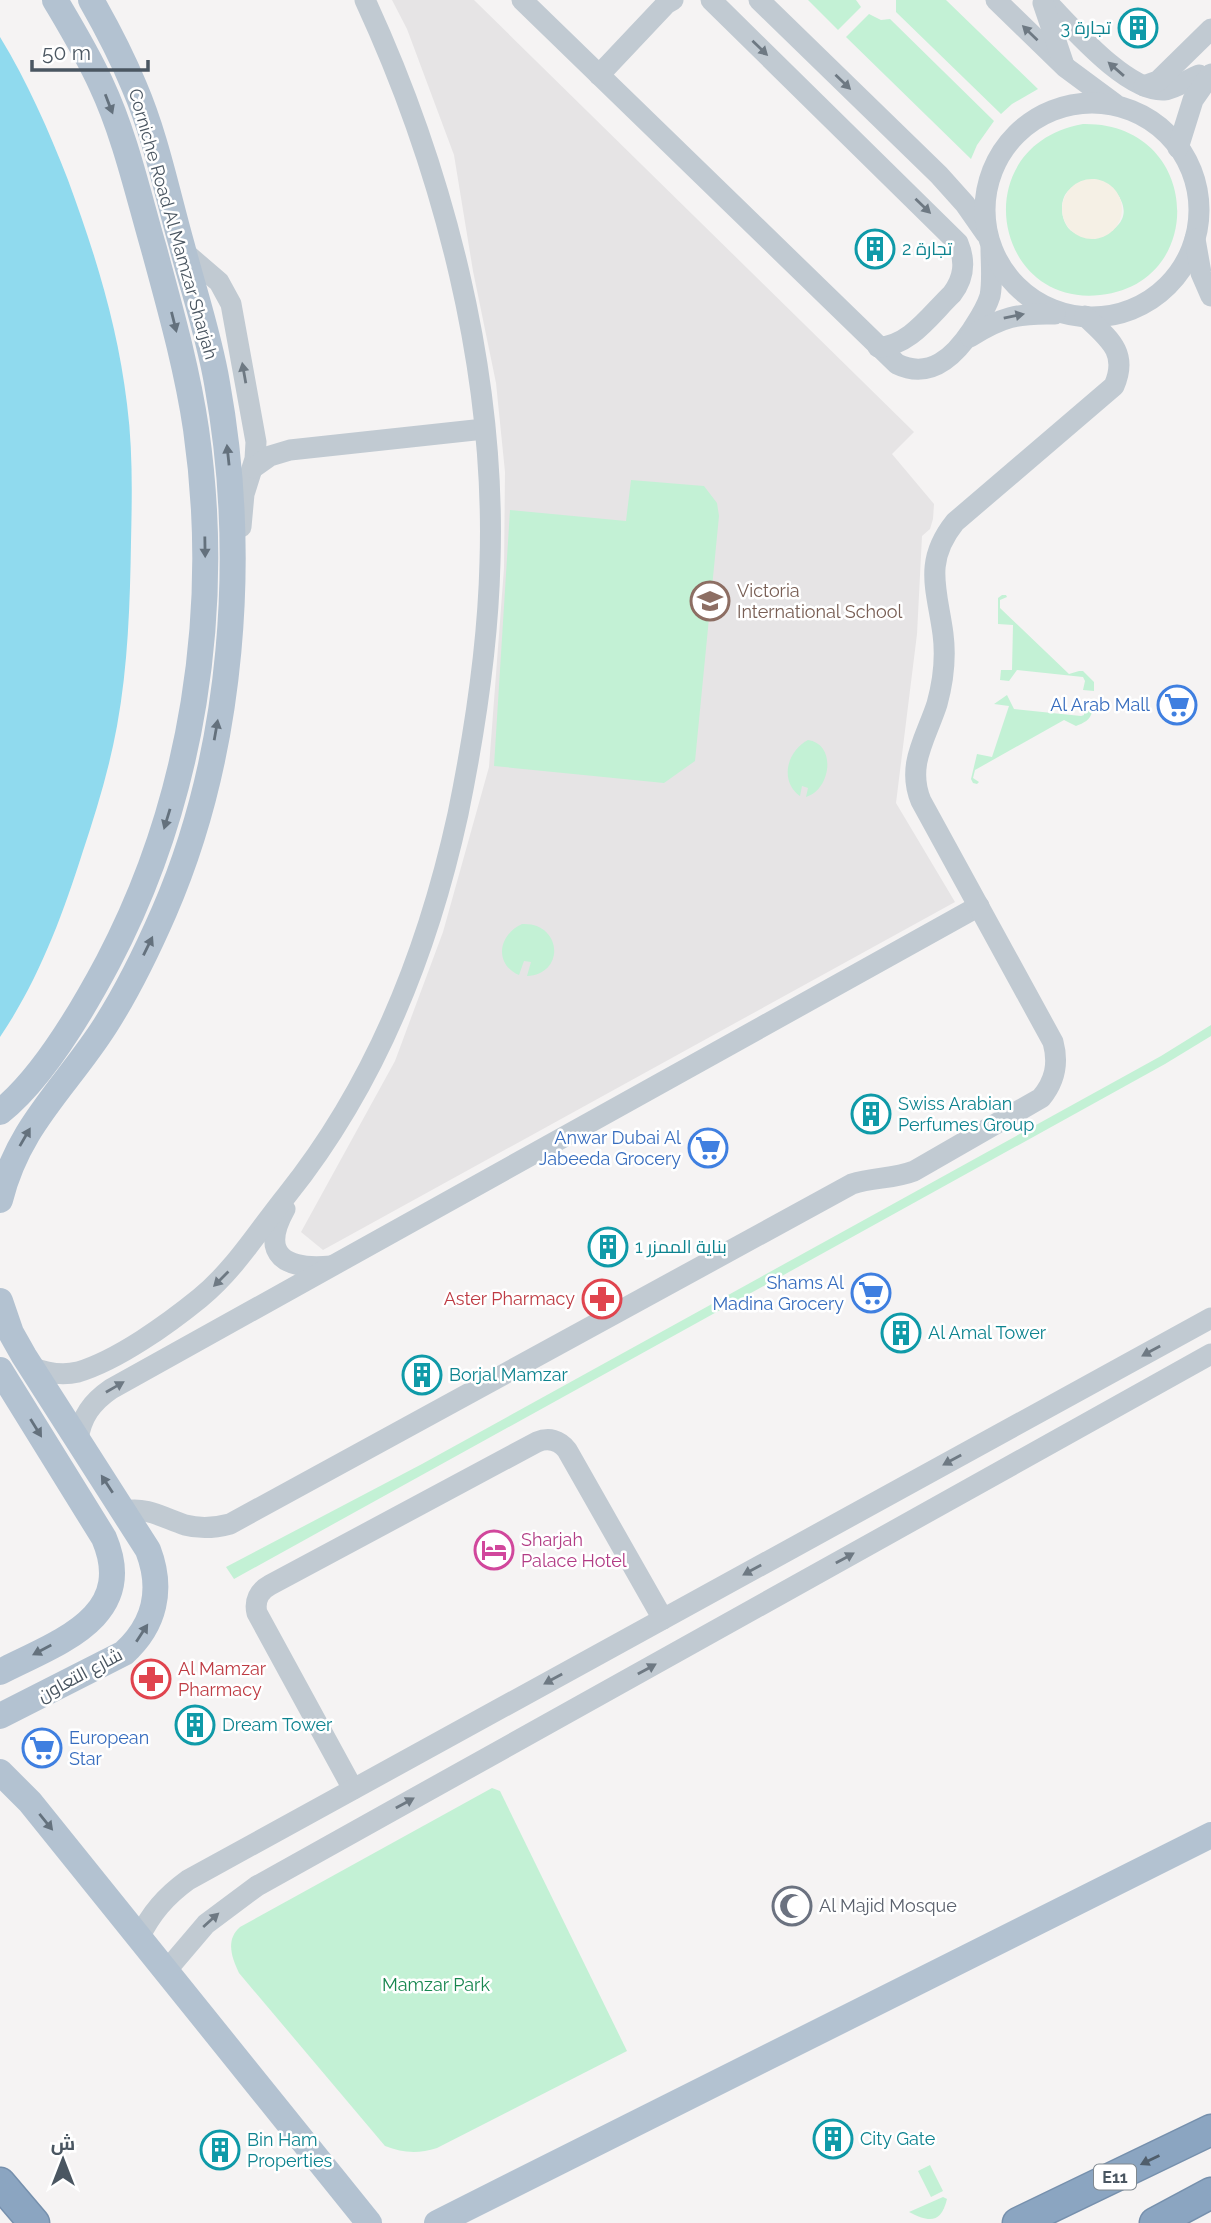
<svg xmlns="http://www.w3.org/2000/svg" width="1211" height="2223" font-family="Raleway,Cairo,sans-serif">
<rect width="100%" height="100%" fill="#f5f3f3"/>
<path fill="#e6e4e5" d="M392,0H474L914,432L892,454L934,504L933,519L930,529L922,536L917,634L896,803L955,902L323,1250L301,1232L395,1061L443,932L489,767L504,568L505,472L496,383L473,271L454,155L407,29Z"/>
<g fill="#c3f1d5" fill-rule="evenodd">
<path d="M808,0H856L861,7L838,30Z"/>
<path d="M896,0H946L1038,89L1012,104L1001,114L896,12Z"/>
<path d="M869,14L881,20L890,19L994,121L977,145L971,159L846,37Z"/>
<path d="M1083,124C1202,122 1209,284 1100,295C992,307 965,145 1083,124ZM1094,179C1115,183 1136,211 1115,228C1110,233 1101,236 1095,239C1089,237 1079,236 1073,232C1061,225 1058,201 1068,191C1074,185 1086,182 1094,179Z"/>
<path d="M631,480L704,486L717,503L719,516L695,761L664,783L494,766L510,510L626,521Z"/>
<path d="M1002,595H1006L1007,597L1000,600V608L1069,674L1079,671H1083L1094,682V691L1083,690L1085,681L1083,677L1017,670L1009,681L1000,680L1001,670H1012L1013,625L998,624V598Z"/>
<path d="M1007,695L1014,709L1081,716L1084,715V706L1092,712C1090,720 1084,723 1076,726L1064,720L975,770L973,778L979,782L977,784L973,783L971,779L977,754L992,757L1009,706L994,704Z"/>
<path d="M808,740C837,744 831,790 806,797L808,788L802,786L800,796C779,781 787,751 808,740Z"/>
<path d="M522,924C562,922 566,974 527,976L531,962L524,961L519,975C494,964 498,935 522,924Z"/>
<path d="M1211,1025V1036L1165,1064L234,1579L226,1567L422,1464L1161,1056Z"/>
<path d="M492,1788L500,1791L627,2051L437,2148C418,2154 403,2153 385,2146L239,1973C232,1958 225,1940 240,1927Z"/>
<path d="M930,2165L943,2191L931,2197L918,2171Z"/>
<path d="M943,2197L947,2199C941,2223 930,2223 909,2212Z"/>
</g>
<circle fill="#f5f0e5" cx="1092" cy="209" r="30"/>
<path fill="#90daee" d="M0,37C27,81 49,131 68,180C95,253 118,327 127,404C133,450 132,496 131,542C130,603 128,666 117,726C109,770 96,812 82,854C62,917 38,981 0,1037Z"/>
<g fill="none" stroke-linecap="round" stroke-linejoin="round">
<defs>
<g id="highway">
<path d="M0,2183L34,2223"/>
<path d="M1018,2223L1211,2130"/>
<path d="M1155,2223L1211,2193"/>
</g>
</defs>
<use href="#highway" stroke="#7690ad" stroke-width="33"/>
<g stroke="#c1cad2" stroke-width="21">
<path d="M522,0L897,364C930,380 954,357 972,330C979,319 986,309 990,296C993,281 991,263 991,248"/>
<path d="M711,0L958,243C966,262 964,278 952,294C931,314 909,347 878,347"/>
<path d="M759,0L939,175L965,204L986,234"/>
<path d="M996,0L1065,67L1115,104"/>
<path d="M1045,0C1071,26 1126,92 1164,90C1175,89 1189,79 1199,75"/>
<path d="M1043,3L1064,65"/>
<path d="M599,75L666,4L673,0"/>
<path d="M1144,86L1158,81L1211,29"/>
<circle cx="1092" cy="210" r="107"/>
<path d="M1178,148L1193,100L1211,74"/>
<path d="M1195,239L1201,273L1211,296"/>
<path d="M183,251L219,282L231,304L256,442L255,459L244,494L241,527"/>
<path d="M970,337C1001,317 1018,313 1055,314"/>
<path d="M253,468L270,456L290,450L484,429"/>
<path d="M285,1209C259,1256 286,1270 331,1266"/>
<path d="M31,1367C46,1373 62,1376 78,1372C118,1360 168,1324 200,1298C236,1268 258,1231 287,1195C375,1085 428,951 458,814C475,731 488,647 490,562C496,372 444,171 365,0"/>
<path d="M78,1440C81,1417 92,1402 111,1389L979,906"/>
<path d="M125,1511C145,1506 166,1519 185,1525C200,1529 215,1528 230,1524L852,1184C873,1177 894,1179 914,1171L1041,1098C1055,1081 1059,1064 1053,1042L921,801C906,765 926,738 937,704C943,682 946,657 943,634C937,589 923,562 955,522L1114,386C1129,352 1108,338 1085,316"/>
<path d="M353,1789L257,1613C254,1601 259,1591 270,1585L537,1442C549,1437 559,1440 567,1450L663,1619"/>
<path d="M139,1938C151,1913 166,1896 188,1880L1211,1318"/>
<path d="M166,1971L206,1924L257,1886L1211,1354"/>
</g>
<g stroke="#b3c2d1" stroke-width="26">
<path d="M0,1112C42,1079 83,1009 108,962C193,800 222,610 196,429C187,368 170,308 154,249C138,194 125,135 101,84C88,55 71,27 55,0"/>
<path d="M0,1200C18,1126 66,1087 105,1026C128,990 147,951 164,912C234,751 248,554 217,383C209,336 194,292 182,246C167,193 156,137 134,86C122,57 107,28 91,0"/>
<path d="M0,1301L11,1333L24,1356L148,1550C163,1589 155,1625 124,1653L0,1716"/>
<path d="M0,1370L104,1538C138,1618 56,1643 0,1672"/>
<path d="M0,1772L30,1802L369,2223"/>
<path d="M437,2223L1211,1835"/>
</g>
<use href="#highway" stroke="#8ba5c1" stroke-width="30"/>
</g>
<defs><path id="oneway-solid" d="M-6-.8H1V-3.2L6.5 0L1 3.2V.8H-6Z" transform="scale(1.75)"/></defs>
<g fill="#6e7983">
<use href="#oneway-solid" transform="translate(1030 33) rotate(-136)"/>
<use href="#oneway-solid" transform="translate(760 48) rotate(44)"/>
<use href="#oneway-solid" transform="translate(1116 69) rotate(-139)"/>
<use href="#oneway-solid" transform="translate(843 82) rotate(44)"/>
<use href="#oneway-solid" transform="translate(923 206) rotate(44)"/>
<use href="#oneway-solid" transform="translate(1014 316) rotate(-12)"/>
<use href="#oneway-solid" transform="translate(244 373) rotate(-100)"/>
<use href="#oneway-solid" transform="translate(221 1279) rotate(135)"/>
<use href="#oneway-solid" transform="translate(1151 1351) rotate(151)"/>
<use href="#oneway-solid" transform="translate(115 1387) rotate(-30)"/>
<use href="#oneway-solid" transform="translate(952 1460) rotate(151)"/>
<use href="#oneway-solid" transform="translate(845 1558) rotate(-29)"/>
<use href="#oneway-solid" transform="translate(752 1570) rotate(151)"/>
<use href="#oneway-solid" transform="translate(647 1669) rotate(-29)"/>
<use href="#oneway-solid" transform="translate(553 1679) rotate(151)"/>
<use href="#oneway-solid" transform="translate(405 1803) rotate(-29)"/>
<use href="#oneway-solid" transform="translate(211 1920) rotate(-42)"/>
</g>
<g fill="#64717d">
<use href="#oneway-solid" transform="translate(109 104) rotate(69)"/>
<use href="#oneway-solid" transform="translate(174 322) rotate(76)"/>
<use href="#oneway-solid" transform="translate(228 455) rotate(-96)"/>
<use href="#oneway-solid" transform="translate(205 547) rotate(89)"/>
<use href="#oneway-solid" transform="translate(216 730) rotate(-80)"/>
<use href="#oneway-solid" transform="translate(167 819) rotate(107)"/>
<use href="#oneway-solid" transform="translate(148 946) rotate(-64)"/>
<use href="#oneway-solid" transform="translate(25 1137) rotate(-60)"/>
<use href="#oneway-solid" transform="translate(36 1428) rotate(58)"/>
<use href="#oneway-solid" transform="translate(107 1484) rotate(-123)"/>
<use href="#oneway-solid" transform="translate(142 1633) rotate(-57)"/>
<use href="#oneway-solid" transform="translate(42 1650) rotate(152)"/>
<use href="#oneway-solid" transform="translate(46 1822) rotate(51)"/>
</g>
<use fill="#505e6b" href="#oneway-solid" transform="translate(1150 2160) rotate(154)"/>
<defs>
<symbol id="building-ring" viewBox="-11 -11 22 22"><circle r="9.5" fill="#fff" stroke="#0f9aa8" stroke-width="1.5"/><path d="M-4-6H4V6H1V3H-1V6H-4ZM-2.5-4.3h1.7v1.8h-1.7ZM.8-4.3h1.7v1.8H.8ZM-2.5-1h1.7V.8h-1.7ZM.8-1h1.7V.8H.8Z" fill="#0f9aa8"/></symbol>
<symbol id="school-ring" viewBox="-11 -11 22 22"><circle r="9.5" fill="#fff" stroke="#8d6e63" stroke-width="1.5"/><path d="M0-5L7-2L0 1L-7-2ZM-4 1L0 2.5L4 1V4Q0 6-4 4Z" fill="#8d6e63"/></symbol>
<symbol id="supermarket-ring" viewBox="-11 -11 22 22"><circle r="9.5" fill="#fff" stroke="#3f7fe0" stroke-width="1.5"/><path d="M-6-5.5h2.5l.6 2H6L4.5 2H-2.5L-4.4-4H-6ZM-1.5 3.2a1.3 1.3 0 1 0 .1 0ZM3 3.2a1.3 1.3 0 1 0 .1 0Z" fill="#3f7fe0"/></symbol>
<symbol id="pharmacy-ring" viewBox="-11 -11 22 22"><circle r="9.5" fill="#fff" stroke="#e0444e" stroke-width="1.5"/><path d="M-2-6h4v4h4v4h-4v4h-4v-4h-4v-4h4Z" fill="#e0444e"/></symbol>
<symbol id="hotel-ring" viewBox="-11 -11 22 22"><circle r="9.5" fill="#fff" stroke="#d1479c" stroke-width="1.5"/><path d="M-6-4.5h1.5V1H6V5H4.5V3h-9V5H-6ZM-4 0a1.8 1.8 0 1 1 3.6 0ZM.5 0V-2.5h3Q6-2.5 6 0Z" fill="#d1479c"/></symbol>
<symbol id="mosque-ring" viewBox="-11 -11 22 22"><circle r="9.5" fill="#fff" stroke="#6b7280" stroke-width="1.5"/><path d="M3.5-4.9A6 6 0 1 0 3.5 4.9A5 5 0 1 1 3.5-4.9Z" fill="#6b7280"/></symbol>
</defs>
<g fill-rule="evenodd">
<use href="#building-ring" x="1116" y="6" width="44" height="44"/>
<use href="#building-ring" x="853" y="227" width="44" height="44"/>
<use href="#school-ring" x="688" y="579" width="44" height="44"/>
<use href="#supermarket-ring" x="1155" y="683" width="44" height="44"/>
<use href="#building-ring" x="849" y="1092" width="44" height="44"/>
<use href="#supermarket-ring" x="686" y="1126" width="44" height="44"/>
<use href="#building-ring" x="586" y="1225" width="44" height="44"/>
<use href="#supermarket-ring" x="849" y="1271" width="44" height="44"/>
<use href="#pharmacy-ring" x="580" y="1277" width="44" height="44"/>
<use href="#building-ring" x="879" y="1311" width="44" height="44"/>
<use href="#building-ring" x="400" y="1353" width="44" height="44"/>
<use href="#hotel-ring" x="472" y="1528" width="44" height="44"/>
<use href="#pharmacy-ring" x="129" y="1657" width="44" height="44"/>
<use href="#building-ring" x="173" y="1703" width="44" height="44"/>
<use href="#supermarket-ring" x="20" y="1726" width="44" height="44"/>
<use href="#mosque-ring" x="770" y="1884" width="44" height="44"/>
<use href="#building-ring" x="811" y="2117" width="44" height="44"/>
<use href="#building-ring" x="198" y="2128" width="44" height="44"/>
</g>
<g text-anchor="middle" stroke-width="5" stroke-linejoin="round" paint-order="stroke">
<rect fill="#fff" stroke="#808990" stroke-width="2" x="1094" y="2164.5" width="42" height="25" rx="5"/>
<g font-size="16" font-weight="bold" fill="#4a5661">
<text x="1115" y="2183">E11</text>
</g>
<g font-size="18" fill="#0d838f" stroke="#fff" text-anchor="start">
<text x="1111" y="34" text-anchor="end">تجارة 3</text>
<text x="902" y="255">تجارة 2</text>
<text x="898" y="1110">Swiss Arabian<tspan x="898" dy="21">Perfumes Group</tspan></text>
<text x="635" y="1253">بناية الممزر 1</text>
<text x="928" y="1339">Al Amal Tower</text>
<text x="449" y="1381">Borjal Mamzar</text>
<text x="222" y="1731">Dream Tower</text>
<text x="860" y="2145">City Gate</text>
<text x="247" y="2146">Bin Ham<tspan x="247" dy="21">Properties</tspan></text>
</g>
<g font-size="18" fill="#4a5661" stroke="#fff">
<text transform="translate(173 224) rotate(74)" y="6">Corniche Road Al Mamzar Sharjah</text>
<text transform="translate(80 1675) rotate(-28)" y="6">شارع التعاون</text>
</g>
<g font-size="18" fill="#785e54" stroke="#fff" text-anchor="start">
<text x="737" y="597">Victoria<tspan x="737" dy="21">International School</tspan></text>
</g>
<g font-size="18" fill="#366cbe" stroke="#fff" text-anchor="end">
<text x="1150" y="711">Al Arab Mall</text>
<text x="681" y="1144">Anwar Dubai Al<tspan x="681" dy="21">Jabeeda Grocery</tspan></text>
<text x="844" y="1289">Shams Al<tspan x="844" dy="21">Madina Grocery</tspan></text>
<text x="69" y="1744" text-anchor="start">European<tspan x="69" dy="21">Star</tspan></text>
</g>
<g font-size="18" fill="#be3a42" stroke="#fff" text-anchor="end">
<text x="575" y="1305">Aster Pharmacy</text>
<text x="178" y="1675" text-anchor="start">Al Mamzar<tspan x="178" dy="21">Pharmacy</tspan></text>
</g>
<g font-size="18" fill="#b23c85" stroke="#fff" text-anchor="start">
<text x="521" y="1546">Sharjah<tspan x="521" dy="21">Palace Hotel</tspan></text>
</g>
<g font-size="18" fill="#5b616d" stroke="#fff" text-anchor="start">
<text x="819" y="1912">Al Majid Mosque</text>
</g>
<g font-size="18" fill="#17864f" stroke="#fff">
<text x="436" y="1991">Mamzar Park</text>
</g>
</g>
<g transform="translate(63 2160)" stroke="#ffffff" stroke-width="5" paint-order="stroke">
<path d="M0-5L12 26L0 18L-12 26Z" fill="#4a5661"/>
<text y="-10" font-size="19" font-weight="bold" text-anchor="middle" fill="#4a5661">ش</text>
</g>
<path d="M32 60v10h116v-10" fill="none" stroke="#4a5661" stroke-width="3.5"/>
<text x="42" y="60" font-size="21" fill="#4a5661" stroke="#ffffff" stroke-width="5" paint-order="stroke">50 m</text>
</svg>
